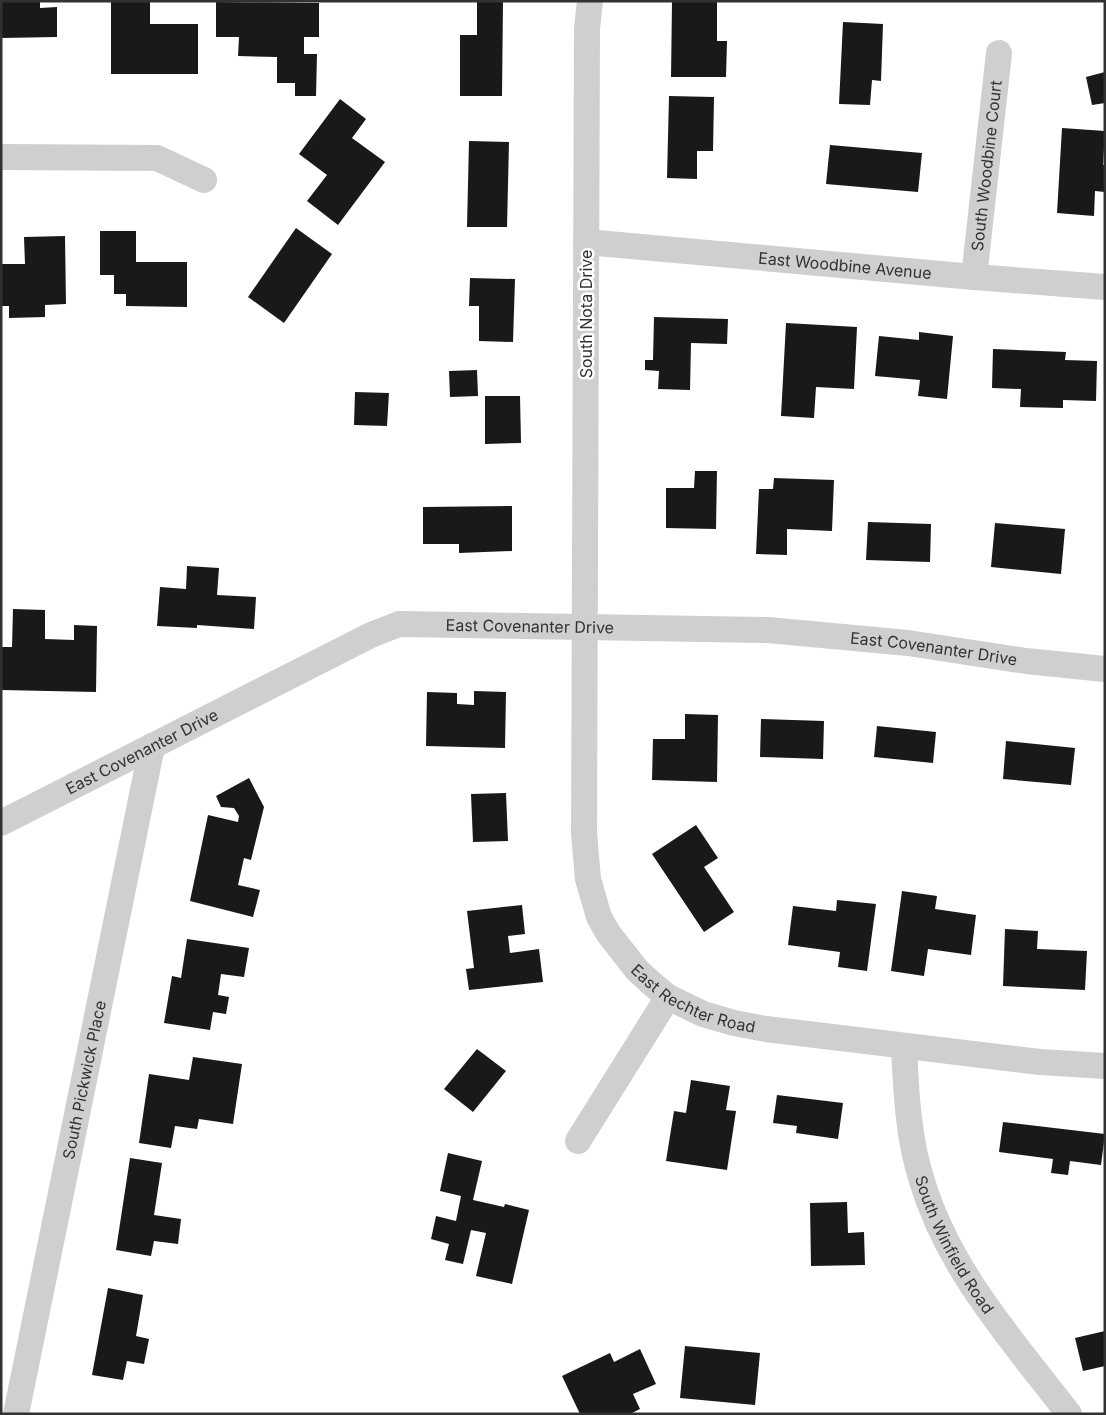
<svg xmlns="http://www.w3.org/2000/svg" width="1106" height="1415" font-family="Inter,sans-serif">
<rect width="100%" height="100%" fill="#fff"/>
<g fill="#191919">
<path d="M1,1H40V8L57,7V37L1,38Z"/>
<path d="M111,1H150V24H198V74H111Z"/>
<path d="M477,1H503L502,96H460V35H477Z"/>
<path d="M216,2L319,3V37H304V54H317L316,96H295V83H277V57L238,56L239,37H216Z"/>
<path d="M672,2H717V41H727L726,77H671Z"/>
<path d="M843,22L883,24L881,81L872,80L870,105L839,104Z"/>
<path d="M1105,72V103L1092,105L1086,77Z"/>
<path d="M669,96L714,97L713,151H697V179L667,178Z"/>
<path d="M340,99L366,119L352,138L385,162L338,225L307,201L327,175L299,154Z"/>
<path d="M1062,128L1105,131L1103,165H1105V192L1095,191L1094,216L1057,213Z"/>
<path d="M469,141L509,142L507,227H467Z"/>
<path d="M830,145L922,153L918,192L826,184Z"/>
<path d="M296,228L332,254L284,323L248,297Z"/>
<path d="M100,231H136V262H187V307L126,306V294H114V275H100Z"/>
<path d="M65,236L66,304L45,305V317L9,318V306H1V264H25L24,237Z"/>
<path d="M470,278L515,279L513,342L479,341V306H469Z"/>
<path d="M654,317L728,319L727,344L691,343L690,390L658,389L659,371L645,370V360H653Z"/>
<path d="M786,323L857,327L854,389L816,387L814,418L781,416Z"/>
<path d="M919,332L953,336L947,399L918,396L920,380L875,376L879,336L919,340Z"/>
<path d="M993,349L1066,352L1065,360L1097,361L1096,401L1063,400V408L1020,407L1021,389L992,388Z"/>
<path d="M477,370L478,396L450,397L449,371Z"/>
<path d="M355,392L389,393L387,426L354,425Z"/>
<path d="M485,396H520L521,443L485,444Z"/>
<path d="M695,471H717L716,529L666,528V488H694Z"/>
<path d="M774,478L834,480L832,531L787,529V555L756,554L759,489H773Z"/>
<path d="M512,506V551L459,553V544H423V507Z"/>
<path d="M868,522L931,524L930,562L866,560Z"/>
<path d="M995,523L1065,529L1061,574L991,567Z"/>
<path d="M187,566L219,568L217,595L256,597L254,629L197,625V628L157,626L160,587L186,589Z"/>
<path d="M13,609L45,610V639L74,640V625L97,626L96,692L1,690V647H12Z"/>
<path d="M474,691L506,692L505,748L426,746L427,692L457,693V704L474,705Z"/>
<path d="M685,714L718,715L717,782L652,780L653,739H685Z"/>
<path d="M761,719L824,721L823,759L760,757Z"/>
<path d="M877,726L936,732L933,763L874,757Z"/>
<path d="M1006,741L1075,748L1071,785L1003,779Z"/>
<path d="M249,778L264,807L251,860L244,858L238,885L260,890L253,917L190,901L208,815L238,822L239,816L234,808L221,807L216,796Z"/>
<path d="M506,793L508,841L473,842L471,794Z"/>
<path d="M696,825L718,858L704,867L734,912L704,932L652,854Z"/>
<path d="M902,891L937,896L935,909L976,915L971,955L928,949L924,976L891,971Z"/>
<path d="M837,900L876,904L867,971L838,967L840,952L788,945L793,906L836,911Z"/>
<path d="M522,905L525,934L508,936L510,953L539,949L543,982L469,990L466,969L474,968L467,911Z"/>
<path d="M1005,929L1038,931L1037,949L1087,951L1085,990L1003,986Z"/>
<path d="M187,939L249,948L244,977L221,974L218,995L229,997L226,1014L213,1012L210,1030L164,1023L172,976L181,978Z"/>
<path d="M477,1049L506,1071L473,1112L444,1089Z"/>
<path d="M193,1057L242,1064L233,1124L199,1119L197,1129L175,1126L171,1148L139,1143L149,1074L189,1080Z"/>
<path d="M691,1080L730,1086L726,1110L736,1111L727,1170L666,1161L674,1111L686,1113Z"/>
<path d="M777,1095L843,1103L838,1139L796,1133L797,1126L773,1123Z"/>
<path d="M1003,1122L1105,1134L1101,1165L1070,1161L1068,1175L1051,1173L1053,1159L999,1152Z"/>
<path d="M448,1153L482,1161L473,1200L504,1207L505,1204L529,1210L512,1284L476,1276L486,1233L471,1230L463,1264L445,1260L449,1244L431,1239L436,1216L456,1221L461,1196L440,1191Z"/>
<path d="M130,1158L162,1163L154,1215L181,1219L178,1244L154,1241L151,1256L116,1250Z"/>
<path d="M847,1202L848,1233L864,1232L865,1265L811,1266L810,1203Z"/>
<path d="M108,1288L143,1295L136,1336L149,1339L144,1364L127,1361L123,1380L92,1375Z"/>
<path d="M1105,1331V1366L1083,1371L1075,1338Z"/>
<path d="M685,1346L760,1353L755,1405L680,1398Z"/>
<path d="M640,1349L656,1384L633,1394L640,1409L630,1414H580L562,1376L610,1353L614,1362Z"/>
</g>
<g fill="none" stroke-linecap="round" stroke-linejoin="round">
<g stroke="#cfcfcf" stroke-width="26">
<path id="s1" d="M590,1L587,29L584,833L588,879L599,917L608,933L637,970L651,983L668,997L703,1014L734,1023L766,1029L1040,1062L1105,1066"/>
<path d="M1,157L157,158L204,180"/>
<path id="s2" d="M586,242L974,277L1105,287"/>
<path id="s3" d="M974,277L999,53"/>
<path id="s4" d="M1,823L371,635L399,624L768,630L908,643L1026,661L1105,669"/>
<path id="s5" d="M904,1046C906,1091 908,1138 922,1181C949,1271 1013,1341 1069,1414"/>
<path d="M578,1141L668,997"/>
<path id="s6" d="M16,1414L152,746"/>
</g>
</g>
<g text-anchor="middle" stroke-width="5" stroke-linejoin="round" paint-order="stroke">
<g font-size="16" fill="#323232" stroke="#fff">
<text dy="6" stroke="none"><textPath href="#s3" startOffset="112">South Woodbine Court</textPath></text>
<text dy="6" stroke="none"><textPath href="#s2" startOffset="260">East Woodbine Avenue</textPath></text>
<text transform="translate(586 314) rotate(-90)" y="6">South Nota Drive</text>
<text dy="6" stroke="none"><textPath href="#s4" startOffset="576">East Covenanter Drive</textPath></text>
<text dy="6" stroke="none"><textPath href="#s4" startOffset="981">East Covenanter Drive</textPath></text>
<text dy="6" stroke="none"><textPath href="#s4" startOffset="158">East Covenanter Drive</textPath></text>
<text dy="6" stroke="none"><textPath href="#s1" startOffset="1048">East Rechter Road</textPath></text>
<text dy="6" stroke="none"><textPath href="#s6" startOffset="341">South Pickwick Place</textPath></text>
<text dy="6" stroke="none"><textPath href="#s5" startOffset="208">South Winfield Road</textPath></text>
</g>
</g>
<rect width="1106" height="1415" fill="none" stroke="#323232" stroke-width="5"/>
</svg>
